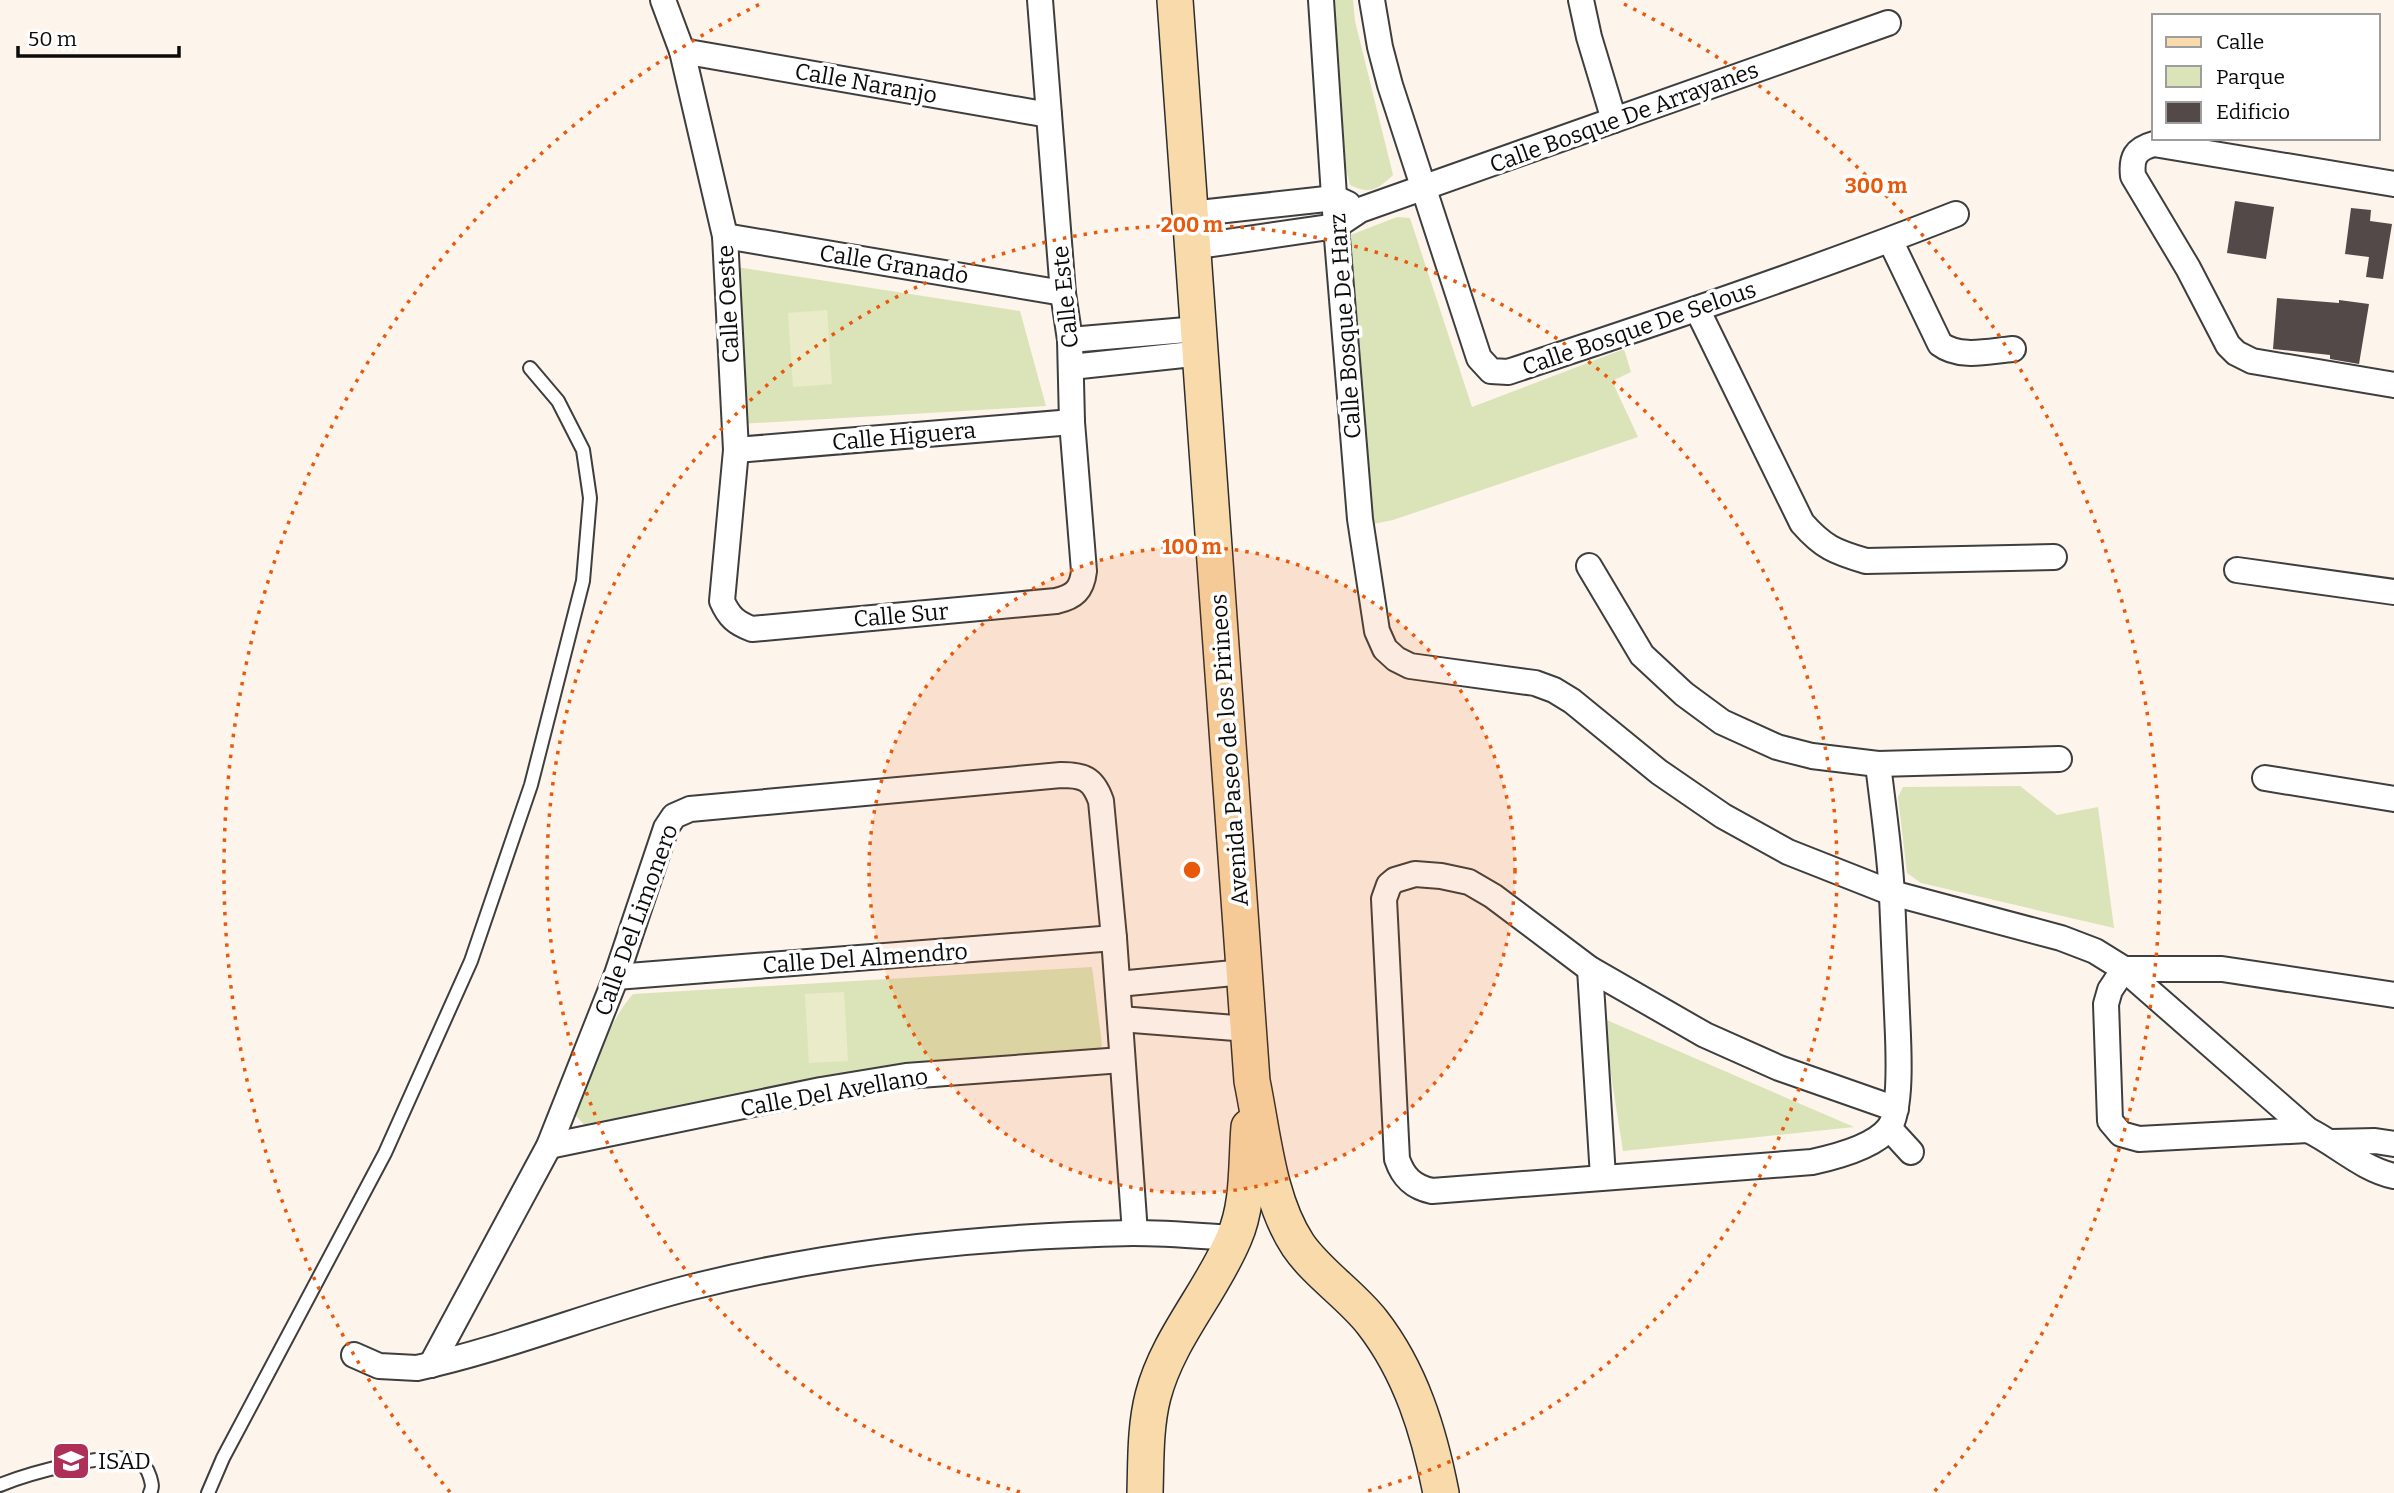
<svg xmlns="http://www.w3.org/2000/svg" width="2394" height="1493" font-family="Bitter,serif">
<rect width="100%" height="100%" fill="#fdf4eb"/>
<g fill="#dbe4b8">
<path d="M1334,0H1353L1355,21L1393,175C1378,189 1370,195 1350,185L1346,168Z"/>
<path d="M1397,217L1410,218L1472,407L1624,349L1631,372L1612,381L1638,437L1393,520L1368,525L1348,236Z"/>
<path d="M724,265L1020,311L1046,406L740,424Z"/>
<path d="M2020,786L2057,815L2098,807L2114,928L1921,883L1907,873L1898,797L1903,787Z"/>
<path d="M1092,967L1102,1045L1096,1056L591,1132L576,1116L577,1104C592,1072 610,1019 633,994Z"/>
<path d="M1602,1018L1854,1127L1623,1151Z"/>
</g>
<g fill="#eaecc9">
<path d="M827,310L832,384L793,387L788,313Z"/>
<path d="M844,992L848,1061L809,1063L805,994Z"/>
</g>
<g fill="#524948">
<path d="M2235,201L2274,207L2266,259L2227,253Z"/>
<path d="M2351,208L2371,210L2370,221L2392,224L2383,279L2366,277L2369,257L2345,254Z"/>
<path d="M2277,298L2339,303V300L2369,304L2359,364L2330,359V355L2273,349Z"/>
</g>
<g fill="none" stroke-linecap="round" stroke-linejoin="round">
<defs>
<g id="lane">
<path d="M0,1485C27,1474 110,1450 137,1461C145,1464 148,1470 150,1477C152,1484 153,1487 150,1493"/>
<path d="M208,1493L223,1458L385,1153L471,961L531,785L583,581L590,498L583,450L558,401L530,368"/>
</g>
<g id="street">
<path d="M663,0L682,51L725,236L736,450L722,601C729,617 736,623 752,629L1056,601C1074,597 1082,590 1084,571L1072,422L1070,340L1063,293L1040,0"/>
<path d="M1321,0L1336,226L1360,519L1377,631L1385,649L1396,659L1410,666L1535,683L1554,690L1572,701L1659,772L1723,816L1788,852L1892,893L2061,938L2095,951L2124,969L2308,1130C2337,1144 2362,1169 2394,1176"/>
<path d="M1372,0L1380,47L1390,85L1479,358L1491,371L1508,372C1659,322 1809,272 1956,214"/>
<path d="M1581,0L1589,37L1614,120"/>
<path d="M682,51L1049,115"/>
<path d="M2394,184L2154,144C2135,149 2131,158 2133,176L2188,268L2228,345L2236,353L2252,361L2394,385"/>
<path d="M1190,214L1335,198L1348,204"/>
<path d="M725,236L1063,293"/>
<path d="M1890,240L1940,344C1960,359 1989,351 2013,349"/>
<path d="M1192,247L1336,226L1360,210L1888,23"/>
<path d="M1697,309L1802,523C1823,547 1835,552 1866,561L2054,557"/>
<path d="M1070,340L1198,329"/>
<path d="M1071,367L1202,353"/>
<path d="M736,450L1072,422"/>
<path d="M1589,566L1642,655L1684,694L1722,722L1777,747L1812,756L1878,764L2059,759"/>
<path d="M2237,570L2394,592"/>
<path d="M1878,764C1883,807 1890,852 1892,896C1894,935 1895,974 1897,1013C1898,1038 1903,1109 1889,1128C1874,1147 1835,1157 1812,1162L1432,1191C1413,1187 1403,1177 1397,1159L1384,899L1389,885L1395,880L1415,874L1441,876L1469,882L1493,896L1590,969L1705,1035L1779,1068L1896,1109"/>
<path d="M2265,778L2394,799"/>
<path d="M1590,969L1603,1177"/>
<path d="M616,977L1114,938"/>
<path d="M1118,984L1244,972"/>
<path d="M1120,1019L1248,1029"/>
<path d="M1889,1128L1911,1152"/>
<path d="M2308,1130L2139,1139L2121,1134L2110,1121L2106,1004L2110,990L2124,969H2222L2394,995"/>
<path d="M2332,1142L2375,1141L2394,1144"/>
<path d="M549,1146L821,1090L906,1076L1122,1060"/>
<path d="M354,1355L379,1366L417,1368C509,1348 600,1310 692,1287C835,1251 986,1236 1133,1233C1167,1233 1201,1236 1234,1238"/>
<path d="M431,1365L549,1146L616,977L666,828L674,816L690,809L1061,775C1083,775 1093,778 1101,801L1114,938L1135,1233"/>
</g>
<g id="secondary">
<path d="M1175,0L1252,1081C1263,1134 1268,1200 1298,1245C1317,1273 1351,1295 1372,1322C1411,1372 1429,1432 1441,1493"/>
<path d="M1145,1493C1146,1461 1145,1427 1153,1396C1168,1338 1211,1293 1234,1238C1249,1204 1246,1164 1249,1127"/>
</g>
</defs>
<use href="#lane" stroke="#3e3e3e" stroke-width="16"/>
<use href="#street" stroke="#3e3e3e" stroke-width="28"/>
<use href="#secondary" stroke="#2d2d2d" stroke-width="38"/>
<use href="#lane" stroke="#fff" stroke-width="12"/>
<use href="#street" stroke="#fff" stroke-width="24"/>
<use href="#secondary" stroke="#f8daab" stroke-width="35"/>
</g>
<circle cx="1192" cy="870" r="323" fill="#e8590c" fill-opacity=".12"/>
<g fill="none" stroke="#e8590c" stroke-width="3.5" stroke-dasharray="3.5 7">
<circle cx="1192" cy="870" r="323"/>
<path d="M1020 1492A645 645 0 1 1 1364 1492"/>
<path d="M450 1492A968 968 0 0 1 760 4M1624 4A968 968 0 0 1 1934 1492"/>
</g>
<defs>
<symbol id="university-square" viewBox="-11 -11 22 22"><rect x="-9" y="-9" width="18" height="18" rx="4" fill="#ae3059" stroke="#fff"/><path d="M0-5L7-2L0 1L-7-2ZM-4 1L0 2.5L4 1V4Q0 6-4 4Z" fill="#fff"/></symbol>
</defs>
<g fill-rule="evenodd">
<use href="#university-square" x="49" y="1439" width="44" height="44"/>
</g>
<g text-anchor="middle" stroke-width="7" stroke-linejoin="round" paint-order="stroke">
<g font-size="23" fill="#0b0b0b" stroke="#fff">
<text transform="translate(866 83) rotate(10)" y="8">Calle Naranjo</text>
<text transform="translate(1624 117) rotate(-20)" y="8">Calle Bosque De Arrayanes</text>
<text transform="translate(894 264) rotate(9)" y="8">Calle Granado</text>
<text transform="translate(1065 297) rotate(-96)" y="8">Calle Este</text>
<text transform="translate(728 304) rotate(-93)" y="8">Calle Oeste</text>
<text transform="translate(1345 326) rotate(-94)" y="8">Calle Bosque De Harz</text>
<text transform="translate(1639 328) rotate(-19)" y="8">Calle Bosque De Selous</text>
<text transform="translate(904 436) rotate(-5)" y="8">Calle Higuera</text>
<text transform="translate(901 615) rotate(-5)" y="8">Calle Sur</text>
<text transform="translate(1229 750) rotate(-94)" y="8">Avenida Paseo de los Pirineos</text>
<text transform="translate(636 920) rotate(-70)" y="8">Calle Del Limonero</text>
<text transform="translate(865 958) rotate(-4)" y="8">Calle Del Almendro</text>
<text transform="translate(834 1092) rotate(-10)" y="8">Calle Del Avellano</text>
</g>
<g font-size="23" fill="#0b0b0b" stroke="#fff" text-anchor="start">
<text x="98" y="1469">ISAD</text>
</g>
</g>
<circle cx="1192" cy="870" r="10" fill="#e8590c" stroke="#fff" stroke-width="3.5"/>
<g font-size="21" text-anchor="middle" font-weight="bold" fill="#e8590c" stroke="#fff" stroke-width="7" stroke-linejoin="round" paint-order="stroke">
<text x="1876" y="193">300 m</text>
<text x="1192" y="232">200 m</text>
<text x="1192" y="554">100 m</text>
</g>
<rect x="2152" y="14" width="228" height="126" fill="#ffffff" stroke="#9d9d9d" stroke-width="2"/>
<rect x="2166" y="37" width="35" height="10" fill="#f8daab" stroke="#9d9d9d" stroke-width="2"/>
<text x="2216" y="49" font-size="21" fill="#0b0b0b">Calle</text>
<rect x="2166" y="66" width="35" height="21" fill="#dbe4b8" stroke="#9d9d9d" stroke-width="2"/>
<text x="2216" y="84" font-size="21" fill="#0b0b0b">Parque</text>
<rect x="2166" y="102" width="35" height="21" fill="#524948" stroke="#9d9d9d" stroke-width="2"/>
<text x="2216" y="119" font-size="21" fill="#0b0b0b">Edificio</text>
<path d="M18 46v10h161v-10" fill="none" stroke="#0b0b0b" stroke-width="3.5"/>
<text x="28" y="46" font-size="21" fill="#0b0b0b" stroke="#ffffff" stroke-width="5" paint-order="stroke">50 m</text>
</svg>
